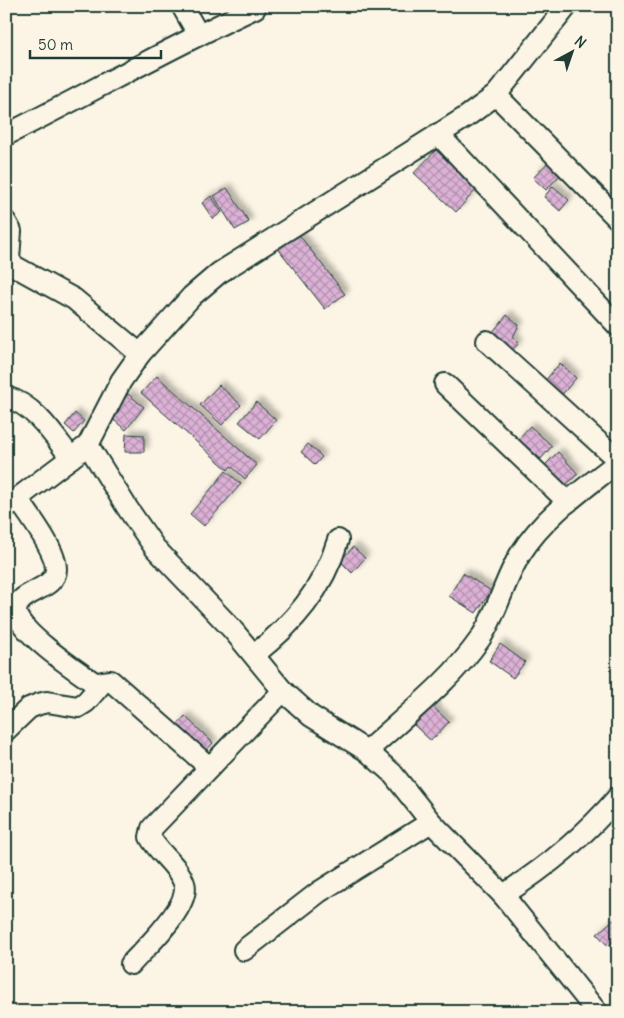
<svg xmlns="http://www.w3.org/2000/svg" width="624" height="1018" font-family="Delius,sans-serif">
<defs>
<pattern id="building-cross-hatch" width="8" height="8" patternUnits="userSpaceOnUse" patternTransform="scale(1.25)"><rect width="8" height="8" fill="#dcb1d6"/><path d="M0 0l8 8M0 8l8-8" fill="none" stroke="#b291ae"/></pattern>
<filter id="shadow"><feDropShadow dx="4.5" dy="-4.5" stdDeviation="2.5" flood-color="#0004"/></filter>
</defs>
<rect width="100%" height="100%" fill="#fcf5e5"/>
<filter id="ink" filterUnits="userSpaceOnUse"><feTurbulence type="fractalNoise" baseFrequency=".02" numOctaves="2"/><feDisplacementMap in="SourceGraphic" scale="10" xChannelSelector="R" yChannelSelector="G"/><feConvolveMatrix kernelMatrix="1 2 1 2 8 2 1 2 1" color-interpolation-filters="sRGB"/></filter>
<g filter="url(#ink)">
<g fill="url(#building-cross-hatch)" stroke="#1f3d34" filter="url(#shadow)">
<path d="M436,150L477,189L456,212L414,173Z"/>
<path d="M552,158L565,170L546,190L533,178Z"/>
<path d="M553,186L569,200L560,211L544,197Z"/>
<path d="M227,188L249,222L235,230L214,196Z"/>
<path d="M211,196L222,212L213,219L202,203Z"/>
<path d="M296,231L345,294L325,309L276,246Z"/>
<path d="M507,315L519,325L513,337L519,343L511,352L491,334Z"/>
<path d="M560,363L576,378L560,397L544,382Z"/>
<path d="M157,376L257,465L245,479L231,466L228,470L141,393Z"/>
<path d="M219,385L241,405L222,425L200,405Z"/>
<path d="M128,394L144,407L126,430L110,417Z"/>
<path d="M256,402L276,420L260,439L239,422Z"/>
<path d="M75,413L84,421L74,433L65,425Z"/>
<path d="M530,426L552,446L541,459L518,439Z"/>
<path d="M126,434L144,435V452H125Z"/>
<path d="M308,444L322,457L315,465L301,452Z"/>
<path d="M558,452L578,474L564,487L544,466Z"/>
<path d="M226,471L241,484L204,526L190,514Z"/>
<path d="M353,547L365,558L352,573L340,561Z"/>
<path d="M463,573L491,591L476,613L449,596Z"/>
<path d="M500,644L525,662L513,678L489,661Z"/>
<path d="M432,706L449,722L431,741L414,725Z"/>
<path d="M185,716L213,743L205,752L177,725Z"/>
<path d="M613,920L618,925V938L608,946L597,934Z"/>
</g>
<g fill="none" stroke-linecap="round" stroke-linejoin="round">
<defs>
<g id="minor">
<path d="M182,6L198,34"/>
<path d="M496,95L618,219"/>
<path d="M438,134L618,326"/>
<path d="M6,135C90,93 170,47 255,8"/>
<path d="M6,222L11,231L9,259L14,266L74,299L140,354"/>
<path d="M487,341L618,460"/>
<path d="M445,384L568,502"/>
<path d="M6,397C35,405 54,436 71,458"/>
<path d="M88,445L128,509L155,548L232,629L283,691L311,716L367,751L392,773L431,822L503,895L597,1012"/>
<path d="M18,499C29,515 56,550 56,569C56,591 17,590 16,611C16,631 83,675 99,686"/>
<path d="M6,507L88,445L121,381L140,354L192,296L219,273L466,117L496,95L567,6"/>
<path d="M254,655C294,623 323,590 338,540"/>
<path d="M6,730L29,708L39,704L47,702L78,707L86,702L103,682L111,681L209,767"/>
<path d="M367,751C405,716 450,682 480,639C498,612 504,580 521,553C545,515 583,490 618,462"/>
<path d="M503,895C547,867 584,837 618,797"/>
<path d="M244,950L319,892L431,822"/>
<path d="M131,964C145,948 192,905 184,883C178,865 159,854 150,837L152,828L283,691"/>
</g>
</defs>
<use href="#minor" stroke="#1f3d34" stroke-width="24"/>
<use href="#minor" stroke="#fcf5e5" stroke-width="20"/>
</g>
</g>
<rect width="624" height="1018" fill="none" stroke="#fcf5e5" stroke-width="25"/>
<rect x="12" y="12" width="599" height="993" fill="none" stroke="#1f3d34" stroke-width="2" filter="url(#ink)"/>
<g transform="translate(572 52) rotate(40)" stroke="#fcf5e5" stroke-width="4" paint-order="stroke">
<path d="M0-4L9 19L0 12L-9 19Z" fill="#1f3d34"/>
<text y="-8" font-size="14" font-weight="bold" text-anchor="middle" fill="#1f3d34">N</text>
</g>
<path d="M30 50v8h131v-8" fill="none" stroke="#1f3d34" stroke-width="2.5"/>
<text x="38" y="50" font-size="15" fill="#1f3d34" stroke="#fcf5e5" stroke-width="4" paint-order="stroke">50 m</text>
</svg>
